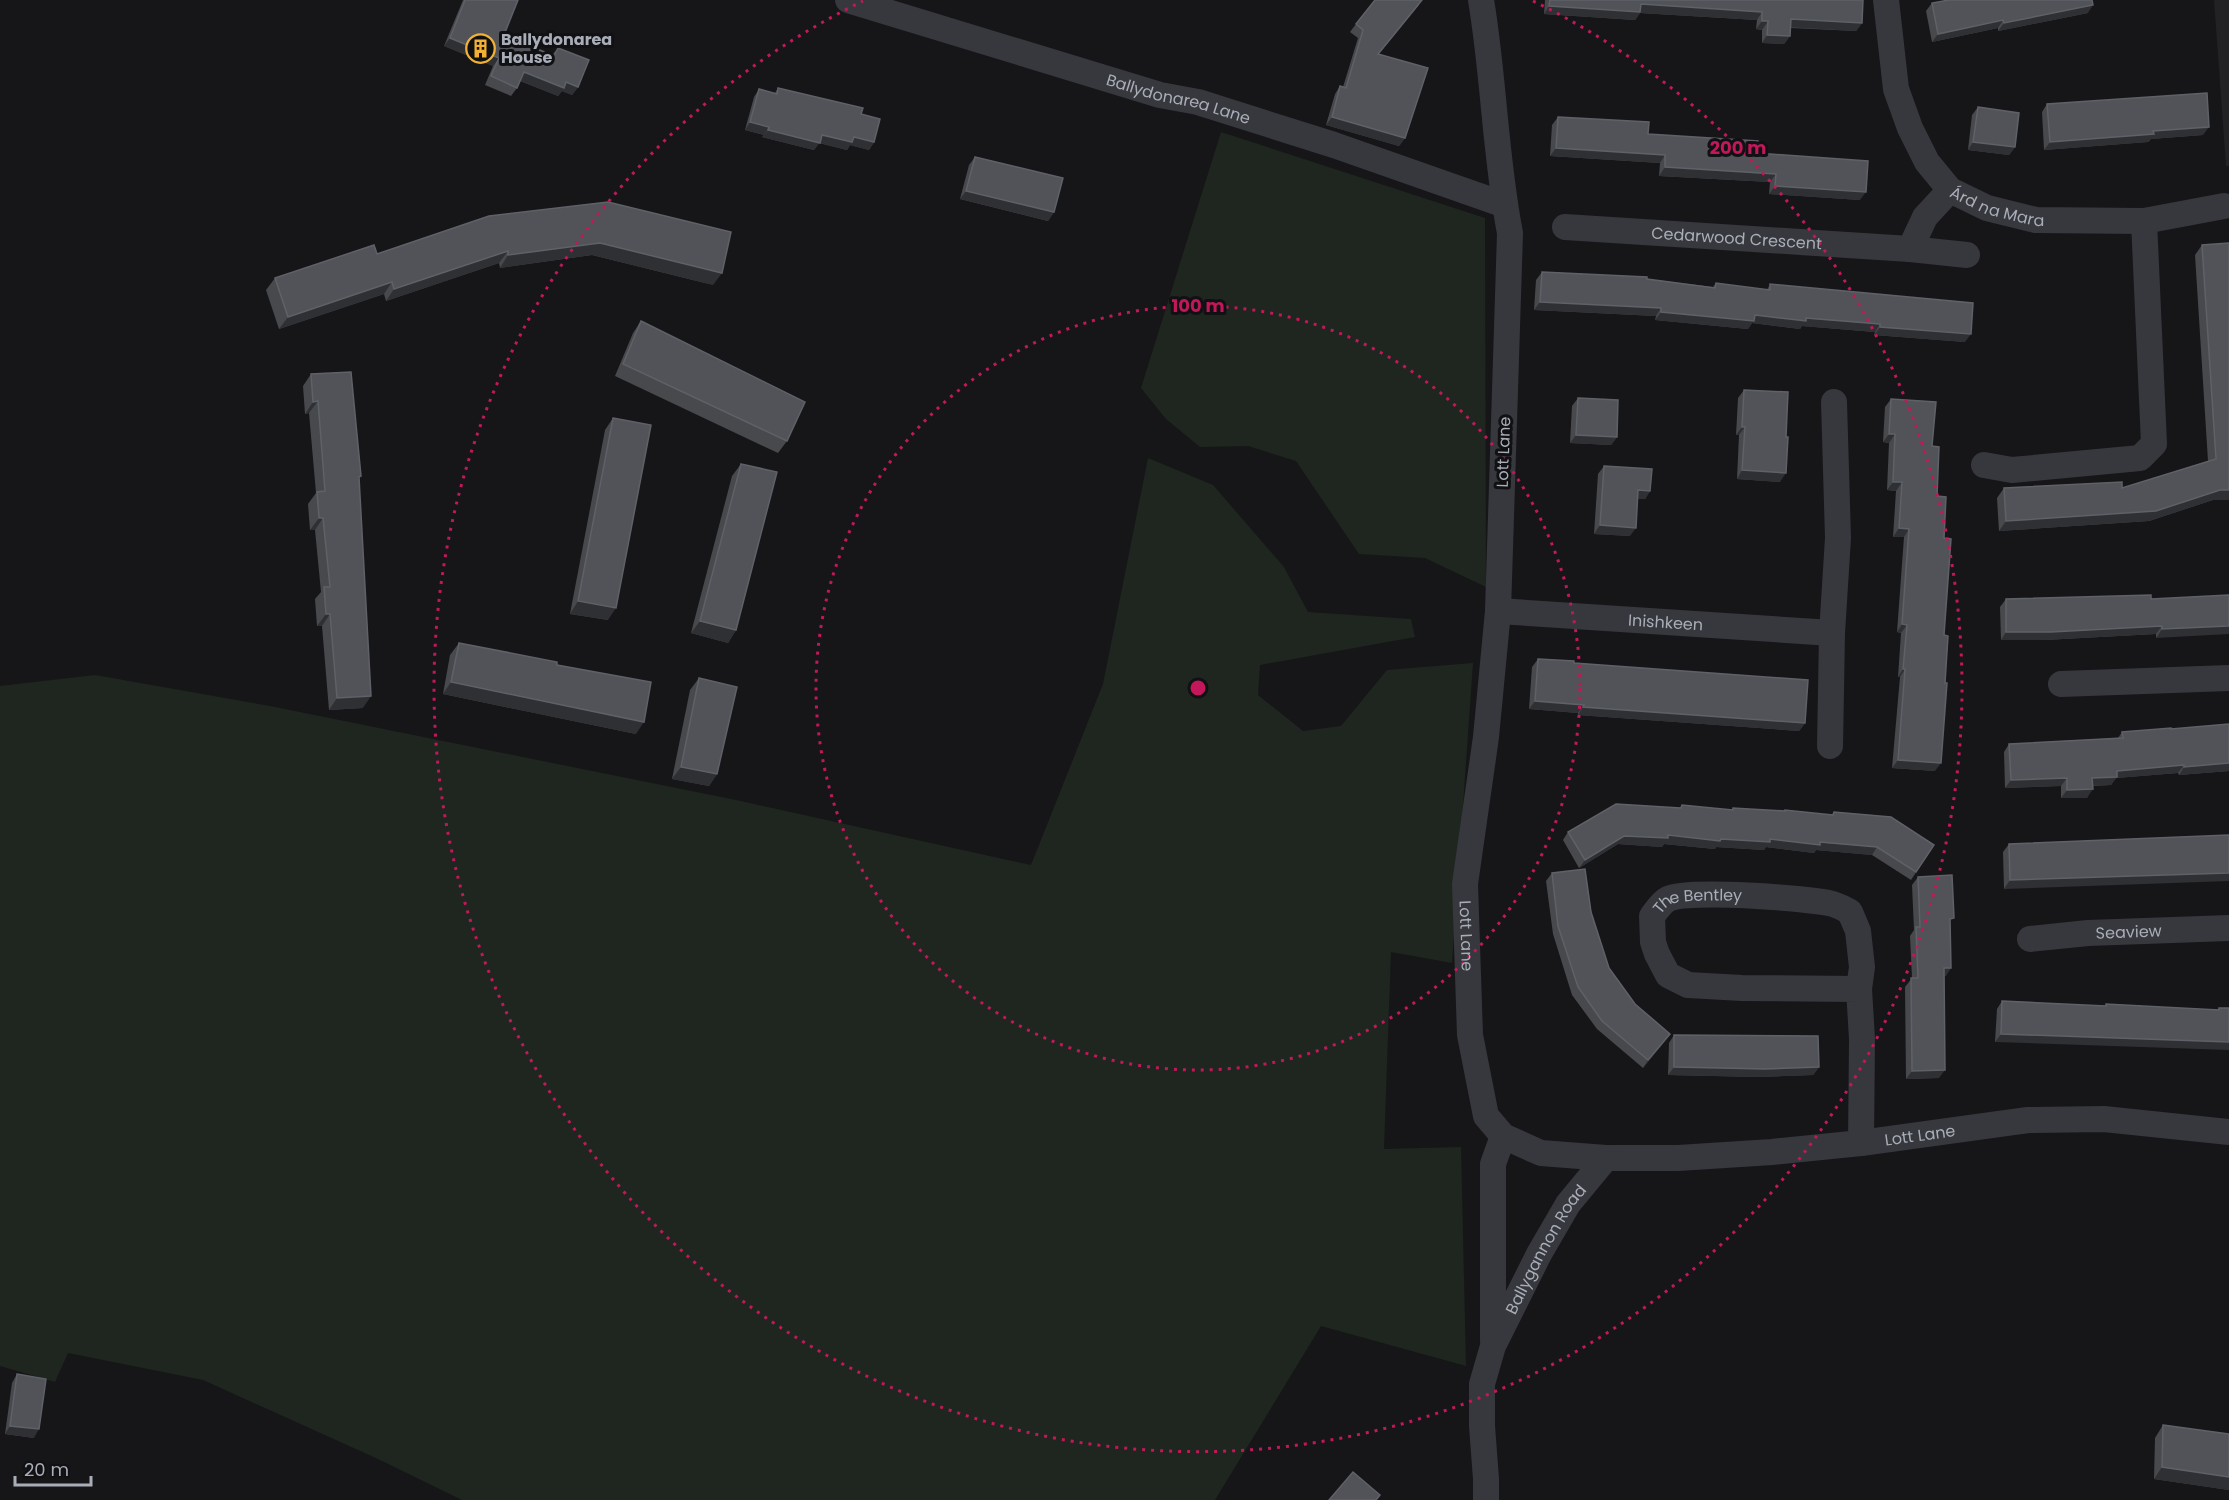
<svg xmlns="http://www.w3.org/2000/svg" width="2229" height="1500" font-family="Poppins,sans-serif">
<rect width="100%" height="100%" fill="#161618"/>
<path fill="#222225" d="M2214,0H2229V166H2226Z"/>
<g fill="#1e261f">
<path d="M1221,132L1485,218L1486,587L1425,558L1359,554L1296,461L1248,446L1200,447L1166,419L1141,388Z"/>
<path d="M1148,458L1213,485L1284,567L1308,612L1411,619L1415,637L1260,665L1258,695L1303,731L1341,726L1387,670L1473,663L1452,963L1391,952L1384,1149L1461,1147L1466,1366L1321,1326L1215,1500H462L378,1459L203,1380L68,1353L55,1382L0,1366V686L95,675L270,706L736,800L1031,865L1103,684Z"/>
</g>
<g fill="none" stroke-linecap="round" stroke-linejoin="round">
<g stroke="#37383d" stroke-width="26">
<path id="s1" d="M848,0L1160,95L1198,102L1334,145L1505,205"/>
<path id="s2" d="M1481,0C1494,77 1495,156 1510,233L1498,611L1486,737L1465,884L1470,1035L1486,1116L1503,1136L1541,1153L1606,1158H1678L1772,1152L1861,1143L2028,1120L2104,1119L2229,1132"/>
<path id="s3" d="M1886,0L1896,89L1910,128L1927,162L1950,190L1987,208L2036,220L2144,221L2224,206"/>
<path id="s4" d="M1565,227L1910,249L1967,255"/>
<path d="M1910,249L1925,217L1950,190"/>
<path d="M1984,465L2012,470L2140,458L2154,444L2144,221"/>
<path id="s5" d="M1498,611L1832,633"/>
<path d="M2061,684L2229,678"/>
<path d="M1830,746L1832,633L1838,538L1834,402"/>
<path id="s6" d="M2030,939L2088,933L2229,928"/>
<path id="s7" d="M1859,989L1742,988L1688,985L1668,975L1657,954L1653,942L1652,916C1656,911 1662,902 1668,899C1687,889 1809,898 1833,904C1839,906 1845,909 1850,912L1858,931L1862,967L1859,989L1862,1039L1861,1143"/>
<path d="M1493,1340V1164L1503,1136"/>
<path id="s8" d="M1486,1500V1479L1482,1426V1384L1493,1346L1539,1254L1568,1204L1606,1158"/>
</g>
</g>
<g fill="#47494d">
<path d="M463,0H518L504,35L552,55L558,48L578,87L572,95L562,91L558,96L520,81L517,88L511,96L485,85L493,66L444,46Z"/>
<path d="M1545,0H1863L1862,23L1856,31L1791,28L1790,36L1784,44L1762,43V30L1756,29L1757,20L1640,13L1635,20L1544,14Z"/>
<path d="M1932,3L2088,13L1998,31V28L1932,42L1926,11Z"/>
<path d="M1419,5L1379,54L1405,138L1399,146L1326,125L1335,94L1340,86L1343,87L1358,38L1350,32L1356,24Z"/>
<path d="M778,88L861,114L874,142L869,150L850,145L847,150L819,143L814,150L762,137L764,135L745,130L754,97L759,89L775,93Z"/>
<path d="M2047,104L2203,135L2151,139L2148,142L2044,150L2042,112Z"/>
<path d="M1978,107L2015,147L2009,155L1968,150L1972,115Z"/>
<path d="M1558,117L1648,134L1757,153L1860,200L1769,194L1770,182L1659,176L1660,163L1550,156L1552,125Z"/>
<path d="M975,157L1054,212L1048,221L960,199L969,165Z"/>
<path d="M489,216L713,285L592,255L500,268L499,263L386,301L384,294L279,329L266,290L275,278L377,254Z"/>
<path d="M2229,243L2213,500L2149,521L1999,531L1997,498L2004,488H2122L2208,461L2195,255L2202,245Z"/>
<path d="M1542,272L1647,279L1713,287L1716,283L1767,290L1770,284L1965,342L1874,335L1875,332L1802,326L1800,329L1752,323L1748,329L1655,320L1656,316L1534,310L1536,280Z"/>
<path d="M641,321L787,441L778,453L615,376L633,333Z"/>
<path d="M311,374L359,479L363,708L329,710L322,626H317L315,599L321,592L315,530H310L308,504L316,493L309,413L305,414L303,386Z"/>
<path d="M1744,390L1786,437L1780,482L1737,479L1739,435H1736L1738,398Z"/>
<path d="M1578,398L1617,437L1611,445L1570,443L1572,406Z"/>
<path d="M1891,399L1932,446L1937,496L1944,538L1935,771L1892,768L1900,677H1898L1901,633L1897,632L1904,537H1893L1896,491L1887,490L1889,443L1883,442L1885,407Z"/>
<path d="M613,418L608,620L570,614L605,430Z"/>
<path d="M741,464L736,630L728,643L691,633L732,476Z"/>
<path d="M1604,466L1650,491L1645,499H1638L1630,536L1594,534L1598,474Z"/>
<path d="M2229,595L2156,638V634L2045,640H2001L2000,607L2006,599H2151Z"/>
<path d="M459,643L557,665L636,734L443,694L450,655Z"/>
<path d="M1538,659L1574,663L1805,723L1799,731L1578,715V713L1529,709L1532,667Z"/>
<path d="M699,678L717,774L709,786L672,779L690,690Z"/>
<path d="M2229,724V771L2179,775L2178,773L2116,778L2111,785L2092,786L2087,798H2061V786L2005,788L2004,752L2009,744L2118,738L2122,732L2171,729Z"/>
<path d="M1682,805L1732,810L1733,808L1784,811L1785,810L1832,815L1834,812L1934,845L1911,880L1872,855L1816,850L1814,853L1766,847L1764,850L1716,847L1715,849L1664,844L1662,847L1618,844L1579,868L1563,840L1568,832L1680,808Z"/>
<path d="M2229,835L2004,889L2003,852L2009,844Z"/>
<path d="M1552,873L1591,912L1609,968L1635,1004L1664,1042L1643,1068L1597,1029L1572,995L1553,934L1546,881Z"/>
<path d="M1918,877L1950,924L1946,976H1944L1939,1078L1906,1079L1905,987L1912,978L1910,936L1914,930L1912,885Z"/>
<path d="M2002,1001L2105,1006L2106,1004L2218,1010L2219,1008H2229L1995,1042L1997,1009Z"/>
<path d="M1674,1035L1819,1067L1813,1075L1759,1077L1668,1075L1669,1043Z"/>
<path d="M17,1374L34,1438L5,1434L12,1383Z"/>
<path d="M2163,1425L2229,1434V1490L2154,1479L2155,1438Z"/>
</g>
<g fill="#2f3033">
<path d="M1641,4L1762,12L1757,20L1640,13L1635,20L1544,14L1549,6Z"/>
<path d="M2093,5L2088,13L1998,31L2004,23Z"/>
<path d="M1791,19L1862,23L1856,31L1785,27Z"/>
<path d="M2003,20L1998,28L1932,42L1938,34Z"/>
<path d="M1762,21H1768L1762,30L1756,29Z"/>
<path d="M1767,35L1790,36L1784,44L1762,43Z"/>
<path d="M450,38L499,58L493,66L444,46Z"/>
<path d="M524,72L566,82L578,87L572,95L562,91L558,96L518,80Z"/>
<path d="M1332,117L1405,138L1399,146L1326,125Z"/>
<path d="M750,122L769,127L764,135L745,130Z"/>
<path d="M2209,127L2203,135L2151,139L2148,142L2044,150L2050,142L2153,131Z"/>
<path d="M768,130L854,137L874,142L869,150L850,145L847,150L819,143L814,150L762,137Z"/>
<path d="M1973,142L2015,147L2009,155L1968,150Z"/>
<path d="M1556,148L1665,155L1660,163L1550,156Z"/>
<path d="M1665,167L1776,174L1770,182L1659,176Z"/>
<path d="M1775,186L1866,192L1860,200L1769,194Z"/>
<path d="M966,191L1054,212L1048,221L960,199Z"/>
<path d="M600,243L722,273L713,285L592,255L500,268L508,255Z"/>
<path d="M508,251L499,263L386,301L394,289Z"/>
<path d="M392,282L384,294L279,329L288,317Z"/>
<path d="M1540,302L1661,308L1656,316L1534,310Z"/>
<path d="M1661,312L1755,315L1880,324L1875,332L1802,326L1800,329L1752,323L1748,329L1655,320Z"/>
<path d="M1880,327L1971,334L1965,342L1874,335Z"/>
<path d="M318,401L309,413L305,414L313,402Z"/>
<path d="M1742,427H1745L1739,435H1736Z"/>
<path d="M1889,434H1895L1889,443L1883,442Z"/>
<path d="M1576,435L1617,437L1611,445L1570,443Z"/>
<path d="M1742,470L1786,473L1780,482L1737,479Z"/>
<path d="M1893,482H1902L1896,491L1887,490Z"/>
<path d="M1638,490L1650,491L1645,499H1632Z"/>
<path d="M2220,490H2229V500H2213L2149,521L1999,531L2006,521Z"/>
<path d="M319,518H323L315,530H310Z"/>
<path d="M1600,525L1636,528L1630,536L1594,534Z"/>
<path d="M1899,528L1909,529L1904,537H1893Z"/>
<path d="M578,601L616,608L608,620L570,614Z"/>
<path d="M326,614H330L322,626H317Z"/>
<path d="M700,621L736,630L728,643L691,633Z"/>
<path d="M1902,624L1907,625L1901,633L1897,632Z"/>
<path d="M2162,626L2156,634L2045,640H2001L2006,632Z"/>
<path d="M2229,626V634L2156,638L2162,629Z"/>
<path d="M1903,669H1905L1900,677H1898Z"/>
<path d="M451,682L644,722L636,734L443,694Z"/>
<path d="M371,696L363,708L329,710L337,698Z"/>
<path d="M1535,701L1584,705L1578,713L1529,709Z"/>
<path d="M1583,707L1805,723L1799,731L1578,715Z"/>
<path d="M1898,760L1941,763L1935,771L1892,768Z"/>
<path d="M2229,763V771L2179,775L2184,767Z"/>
<path d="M2184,765L2178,773L2116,778L2111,785L2087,786L2092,778L2117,771Z"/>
<path d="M681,767L717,774L709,786L672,779Z"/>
<path d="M2067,778L2061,786L2005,788L2011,780Z"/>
<path d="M2093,789L2087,798H2061L2067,790Z"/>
<path d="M1668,835L1721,839H1770L1877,847L1872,855L1816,850L1814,853L1766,847L1764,850L1716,847L1715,849L1664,844L1662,847L1618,844L1579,868L1585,860L1624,836Z"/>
<path d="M2229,873V881L2004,889L2010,880Z"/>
<path d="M1944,968H1951L1946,976L1938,977Z"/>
<path d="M1670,1034L1664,1042L1643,1068L1648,1060Z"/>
<path d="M2001,1034L2229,1042V1050L1995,1042Z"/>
<path d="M1674,1067H1819L1813,1075L1759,1077L1668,1075Z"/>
<path d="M1945,1070L1939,1078L1906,1079L1912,1071Z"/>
<path d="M10,1426L39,1429L34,1438L5,1434Z"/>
<path d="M2162,1467L2229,1477V1490L2154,1479Z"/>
</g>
<g fill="#525359" stroke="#5f6168" stroke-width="1.5">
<path d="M465,0H518L504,35L554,56L558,48L589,60L578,87L566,82L564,88L524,72L517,88L491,76L499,58L450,38Z"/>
<path d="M1375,0H1422L1378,54L1428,68L1405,138L1332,117L1340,86L1346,88L1363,30L1356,24Z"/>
<path d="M1550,0H1863L1862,23L1791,19L1790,36L1767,35L1768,21H1762V12L1641,4L1640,12L1549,6Z"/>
<path d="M1949,0H2092L2093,5L2004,23L2003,20L1938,34L1932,3Z"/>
<path d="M778,88L863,108L861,114L880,119L874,142L854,137L852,142L822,135L820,143L768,130L769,127L750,122L759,89L777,94Z"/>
<path d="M2207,93L2209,127L2153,131L2154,134L2050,142L2047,104Z"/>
<path d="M1978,107L2019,113L2015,147L1973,142Z"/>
<path d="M1558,117L1649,122L1648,134L1758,141L1757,153L1868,161L1866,192L1775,186L1776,174L1665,167V155L1556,148Z"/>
<path d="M975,157L1063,178L1054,212L966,191Z"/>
<path d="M608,202L731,232L722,273L600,243L508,255V251L394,289L392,282L288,317L275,278L374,245L377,254L489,216Z"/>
<path d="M2229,243V490H2220L2156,511L2006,521L2004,488L2122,482V488L2216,459L2202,245Z"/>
<path d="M1542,272L1647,277V279L1715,288L1716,283L1770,290V284L1973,303L1971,334L1880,327V324L1806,318V321L1755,315L1754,321L1661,312V308L1540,302Z"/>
<path d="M641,321L805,402L787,441L623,364Z"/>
<path d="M351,372L361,476L359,477L371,696L337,698L330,614H326L324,587H330L323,518H319L317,492L325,491L318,401L313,402L311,374Z"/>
<path d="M1744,390L1788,392L1786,437H1788L1786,473L1742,470L1745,427H1742Z"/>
<path d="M1578,398L1618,400L1617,437L1576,435Z"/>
<path d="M1891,399L1936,402L1932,446L1939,447L1937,496L1946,497L1944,538L1951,539L1944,635L1948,636L1945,683H1947L1941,763L1898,760L1905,669H1903L1907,625L1902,624L1909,529L1899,528L1902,482H1893L1895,434H1889Z"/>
<path d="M613,418L651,425L616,608L578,601Z"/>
<path d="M741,464L777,472L736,630L700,621Z"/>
<path d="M1604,466L1652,469L1650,491L1638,490L1636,528L1600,525Z"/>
<path d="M2151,595V599L2229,595V626L2162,629V626L2051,632H2006V599Z"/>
<path d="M459,643L557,662V665L651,682L644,722L451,682Z"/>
<path d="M1538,659L1574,661V663L1808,680L1805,723L1583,707L1584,705L1535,701Z"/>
<path d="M699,678L737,687L717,774L681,767Z"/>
<path d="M2229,724V763L2184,767V765L2117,771V777L2092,778L2093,789L2067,790V778L2011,780L2009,744L2123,738L2122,732L2171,728V729Z"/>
<path d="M1616,804L1681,808L1682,805L1733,810V808L1785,811V810L1833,815L1834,812L1891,817L1934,845L1916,872L1877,847L1820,842V845L1770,839V842L1721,839L1720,841L1668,835V838L1624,836L1585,860L1568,832Z"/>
<path d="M2229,835V873L2010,880L2009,844Z"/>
<path d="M1585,869L1591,912L1609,968L1635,1004L1670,1034L1648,1060L1602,1021L1578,987L1558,926L1552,873Z"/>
<path d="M1952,875L1954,918L1950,919L1951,968H1944L1945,1070L1912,1071L1911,978H1918L1916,927H1920L1918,877Z"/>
<path d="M2002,1001L2106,1006V1004L2219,1010V1008H2229V1042L2001,1034Z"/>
<path d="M1674,1035L1818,1036L1819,1067L1765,1069L1674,1067Z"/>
<path d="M17,1374L46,1379L39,1429L10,1426Z"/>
<path d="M2163,1425L2229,1434V1477L2162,1467Z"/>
<path d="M1353,1472L1380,1495L1376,1500H1329Z"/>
</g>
<g fill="none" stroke="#c2185b" stroke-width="3" stroke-dasharray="3 6">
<circle cx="1198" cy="688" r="382"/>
<path d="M1533 1A764 764 0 1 1 863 1"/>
</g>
<defs>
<symbol id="building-ring" viewBox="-11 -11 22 22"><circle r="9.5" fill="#111113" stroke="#f2b134" stroke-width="1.5"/><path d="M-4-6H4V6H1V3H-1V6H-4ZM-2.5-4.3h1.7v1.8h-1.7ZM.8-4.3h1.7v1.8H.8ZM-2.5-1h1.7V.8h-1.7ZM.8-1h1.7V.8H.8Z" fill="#f2b134"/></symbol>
</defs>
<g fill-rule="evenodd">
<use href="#building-ring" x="464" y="32" width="33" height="33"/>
</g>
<g text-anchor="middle" stroke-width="6" stroke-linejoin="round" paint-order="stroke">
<g font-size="16" font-weight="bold" fill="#a8adb8" stroke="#111113" text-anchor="start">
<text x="501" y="45">Ballydonarea<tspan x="501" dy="18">House</tspan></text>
</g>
<g font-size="16" fill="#a8adb8" stroke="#111113">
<text dy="6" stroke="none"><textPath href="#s1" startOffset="345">Ballydonarea Lane</textPath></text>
<text dy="6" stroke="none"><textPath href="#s3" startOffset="256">Árd na Mara</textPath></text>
<text dy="6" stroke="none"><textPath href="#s4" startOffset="172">Cedarwood Crescent</textPath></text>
<text transform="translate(1503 452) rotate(-88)" y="6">Lott Lane</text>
<text dy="6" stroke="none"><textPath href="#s5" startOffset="168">Inishkeen</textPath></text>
<text dy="6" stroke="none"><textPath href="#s7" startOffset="308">The Bentley</textPath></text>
<text dy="6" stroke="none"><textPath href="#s6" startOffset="99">Seaview</textPath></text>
<text dy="6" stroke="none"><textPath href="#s2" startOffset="940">Lott Lane</textPath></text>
<text dy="6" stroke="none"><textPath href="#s2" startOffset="1570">Lott Lane</textPath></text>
<text dy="6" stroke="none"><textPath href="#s8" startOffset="266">Ballygannon Road</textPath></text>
</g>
</g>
<circle cx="1198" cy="688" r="9" fill="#c2185b" stroke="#111113" stroke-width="3"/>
<g font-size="18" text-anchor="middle" font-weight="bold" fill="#c2185b" stroke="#111113" stroke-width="6" stroke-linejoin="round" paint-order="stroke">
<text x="1738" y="154">200 m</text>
<text x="1198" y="312">100 m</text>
</g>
<path d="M15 1476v9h76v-9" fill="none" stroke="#a8adb8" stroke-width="3"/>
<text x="24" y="1476" font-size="18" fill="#a8adb8" stroke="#111113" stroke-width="4.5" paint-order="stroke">20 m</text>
</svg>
